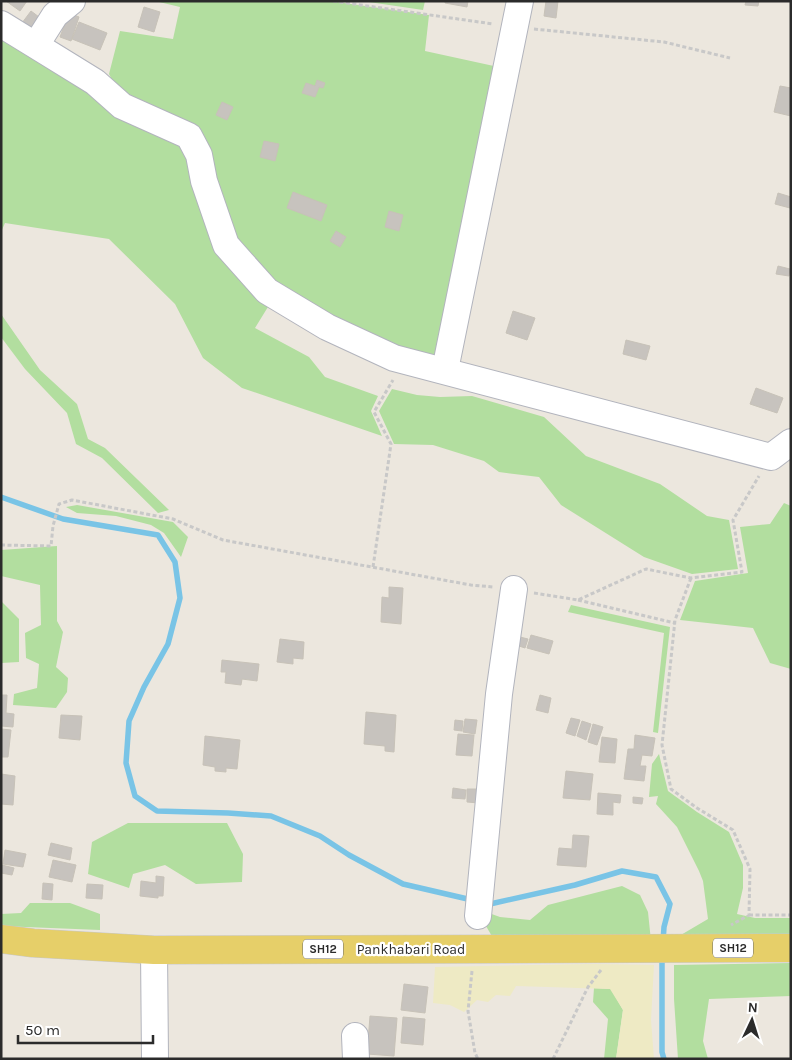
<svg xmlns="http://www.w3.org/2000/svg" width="792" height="1060" font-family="Karla,sans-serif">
<rect width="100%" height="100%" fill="#ece7de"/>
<g fill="#b2de9f">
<path d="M155,1H330L429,15L425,51L503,68L439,362L395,352L260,272L230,234L207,150L196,125L137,103L118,91L109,74L120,31L173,39L180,7Z"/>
<path d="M362,1H425L423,10Z"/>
<path d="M1,32L187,145L204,181L271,302L255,328L309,357L325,377L378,396L371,411L382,436L242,388L203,358L175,304L109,239L5,223L1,232Z"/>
<path d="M1,314L40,370L77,404L88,439L105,448L169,510L158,513L102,458L76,444L67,413L25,369L1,337Z"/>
<path d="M392,389L417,395L440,397L472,396L544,417L586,456L660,484L707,516L729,520L738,569L692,574L644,557L561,505L539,477L499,472L484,461L433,445L394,444L379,411Z"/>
<path d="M784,503L791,506V669L770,663L753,628L680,620L695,581L748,573L740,527L770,524Z"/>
<path d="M77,505L173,522L188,537L181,557L164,533L151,525L116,516L77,513L66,507Z"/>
<path d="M57,546V621L63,632L56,667L68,678L67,692L56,708L13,705L14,694L37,688L39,664L26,658L25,633L41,625L40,585L1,576V550Z"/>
<path d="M1,601L19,619V662L1,663Z"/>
<path d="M571,605L670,627L658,733L653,732L664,633L568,612Z"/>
<path d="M659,754L668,791L697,812L729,832L743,865V888L737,914L755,918H791V937L674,939L708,919L703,881L699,871L677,827L656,804L658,796L649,797L652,764Z"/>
<path d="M128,823H227L243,854L242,882L196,884L165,865L133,874L129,888L88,874L92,842Z"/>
<path d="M622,886L640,895L648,912L651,941L497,945L486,926V912L500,917L530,920L548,905Z"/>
<path d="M30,903H70L100,914V930L1,926V914L21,913Z"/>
<path d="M791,963V996L709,999L703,1041L708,1059H678L674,999V965Z"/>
<path d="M594,988L611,989L623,1010L616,1059H604L608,1019L593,1002Z"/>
</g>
<path fill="#eeeac4" d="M593,964L654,965L651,1020L654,1059H616L623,1010L610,989L516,986L510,996L496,995L488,1002L477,1000L464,1012L450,1005L433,1003L435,967Z"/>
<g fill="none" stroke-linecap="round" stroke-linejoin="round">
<g stroke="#79c4e6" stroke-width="5.5">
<path d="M1,497L63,519L158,535L175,562L180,598L168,644L144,687L129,721L126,763L135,796L157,811L228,813L271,816L320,836L349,855L403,884L472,900"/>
<path d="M486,903L490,904L575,885L622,871L656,877L670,904L664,927L663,942"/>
<path d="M662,956V1052L664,1059"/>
</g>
</g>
<g fill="#c7c3be" stroke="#c7c2b8">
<path d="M6,1H27L20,11Z"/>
<path d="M445,1H468L467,7L445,3Z"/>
<path d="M546,1H558L556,18L544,16Z"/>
<path d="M746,1H759L758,6L745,5Z"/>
<path d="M144,7L160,12L154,32L138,27Z"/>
<path d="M31,11L39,17L30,29L22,23Z"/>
<path d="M69,13L79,17L71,41L60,37Z"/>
<path d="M79,22L107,33L100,50L72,39Z"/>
<path d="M317,80L325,83L323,88L319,87L315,97L302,93L306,83L315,86Z"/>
<path d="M780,86L791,88V116L774,112Z"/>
<path d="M222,102L233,107L227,120L216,115Z"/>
<path d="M264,141L279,144L275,161L260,157Z"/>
<path d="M293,192L327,205L321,221L287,208Z"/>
<path d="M778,193L791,197L790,208L775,204Z"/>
<path d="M389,211L403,215L399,231L385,227Z"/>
<path d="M336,231L346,237L340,247L330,241Z"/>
<path d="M778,266L790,269L789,276L776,274Z"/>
<path d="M513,311L535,318L527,340L506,333Z"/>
<path d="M626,340L650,346L646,360L623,354Z"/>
<path d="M756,388L783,398L777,413L750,404Z"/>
<path d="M389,587L403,588L401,624L381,622L382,597L389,598Z"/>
<path d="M531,635L553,641L549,654L527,648Z"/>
<path d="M516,636L528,639L525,648L513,644Z"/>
<path d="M280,639L304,642L303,659L293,658V664L277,662Z"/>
<path d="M222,660L259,664L257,681L242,679L241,685L225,683L226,672H221Z"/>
<path d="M1,695H7L6,713L14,714L13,727L1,726Z"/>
<path d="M540,695L551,698L548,713L536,710Z"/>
<path d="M366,712L396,715L394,752L385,751V746L364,744Z"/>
<path d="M61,715L82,716L80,740L59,738Z"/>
<path d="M571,718L580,720L575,736L566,733Z"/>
<path d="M465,719L477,720L475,734L463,732Z"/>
<path d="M455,720L463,721L462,731L454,730Z"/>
<path d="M582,721L591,724L586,740L577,736Z"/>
<path d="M593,724L603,727L597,745L588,742Z"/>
<path d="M1,729L11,730L8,757H1Z"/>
<path d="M458,734L474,735L472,756L456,755Z"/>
<path d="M635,735L655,738L652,756L642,755L640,766H646L644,781L624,779L628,749H634Z"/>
<path d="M205,736L240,740L237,769L226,768V772L215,771V767L203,765Z"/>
<path d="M602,737L617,739L615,763L599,762Z"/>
<path d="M566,771L593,774L590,800L563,798Z"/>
<path d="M1,774L15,776L13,805L1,804Z"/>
<path d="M453,788L466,790L465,799L452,798Z"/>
<path d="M467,789H480L479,803L467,802Z"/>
<path d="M598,793L621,795L620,803L613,802V815L597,814Z"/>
<path d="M633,797L643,798L642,804L633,803Z"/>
<path d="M573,835L589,836L586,867L557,865L559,848L572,849Z"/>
<path d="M51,843L72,848L70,860L48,855Z"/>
<path d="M5,850L26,854L23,867L3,864Z"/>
<path d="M53,860L76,865L72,882L49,877Z"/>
<path d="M2,865L14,868L12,875L1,873Z"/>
<path d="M156,876L164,877L163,896H158V898L140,896L141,881L156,883Z"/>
<path d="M43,883L53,884L52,900L42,899Z"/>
<path d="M87,884L103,885L102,899L86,898Z"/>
<path d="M404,984L428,987L425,1013L401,1010Z"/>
<path d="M370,1016L397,1018L394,1056L367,1054Z"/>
<path d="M403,1017L425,1019L423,1045L401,1043Z"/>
</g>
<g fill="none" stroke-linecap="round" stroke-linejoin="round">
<defs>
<g id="minor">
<path d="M1,24L95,82L122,106L189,136L199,155L204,181L226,245L267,291L327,327L394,358L771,457L791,442"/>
<path d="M36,45L55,15L72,1"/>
<path d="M445,370L520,1"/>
<path d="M478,916L499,694L514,589"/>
<path d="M154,950L155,1059"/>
<path d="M355,1036L356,1059"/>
</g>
<path id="major" d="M1,939L33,943L154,950L791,948"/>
</defs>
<use href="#minor" stroke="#b2b4bd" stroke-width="28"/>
<use href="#major" stroke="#c8c8c8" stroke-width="29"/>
<g stroke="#c8c8c8" stroke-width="3" stroke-dasharray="4 2.5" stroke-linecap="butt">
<path d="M333,1L493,24"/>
<path d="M534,29L664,42L730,58"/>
<path d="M1,545L51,546L53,526L59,504L72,500L173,519L223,540L471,585L493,587"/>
<path d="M373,567L391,444L374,412L393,380"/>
<path d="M691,578L675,620L662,745L671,789L697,808L733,830L750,869L749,915L731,925"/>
<path d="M534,593L578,600L646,569L691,578L742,572L733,520L759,476"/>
<path d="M578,600L675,623"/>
<path d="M749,915H791"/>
<path d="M472,971L468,1011L475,1053L478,1059"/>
<path d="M553,1059L588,987L601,970"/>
</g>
<use href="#minor" stroke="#fff" stroke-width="26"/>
<use href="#major" stroke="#e6cf69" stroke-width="28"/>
</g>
<g text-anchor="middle" stroke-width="4.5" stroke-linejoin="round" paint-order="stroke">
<g fill="#fff" stroke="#6b6b6b" stroke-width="1">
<rect x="713" y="938.5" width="40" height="19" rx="4"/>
<rect x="303" y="939.5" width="40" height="19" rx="4"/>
</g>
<g font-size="12" font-weight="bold" fill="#2b2b2b">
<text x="733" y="952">SH12</text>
<text x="323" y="953">SH12</text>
</g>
<g font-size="14" fill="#2b2b2b" stroke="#fff">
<text x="411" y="954">Pankhabari Road</text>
</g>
</g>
<rect width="792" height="1060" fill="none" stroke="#2b2b2b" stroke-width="5"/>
<g transform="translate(752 1020) rotate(4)" stroke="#ffffff" stroke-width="4" paint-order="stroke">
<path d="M0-4L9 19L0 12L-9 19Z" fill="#2b2b2b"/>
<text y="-8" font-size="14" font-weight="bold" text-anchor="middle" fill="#2b2b2b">N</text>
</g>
<path d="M18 1035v8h135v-8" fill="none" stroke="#2b2b2b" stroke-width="2.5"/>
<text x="25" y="1035" font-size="15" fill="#2b2b2b" stroke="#ffffff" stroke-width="4" paint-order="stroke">50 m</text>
</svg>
